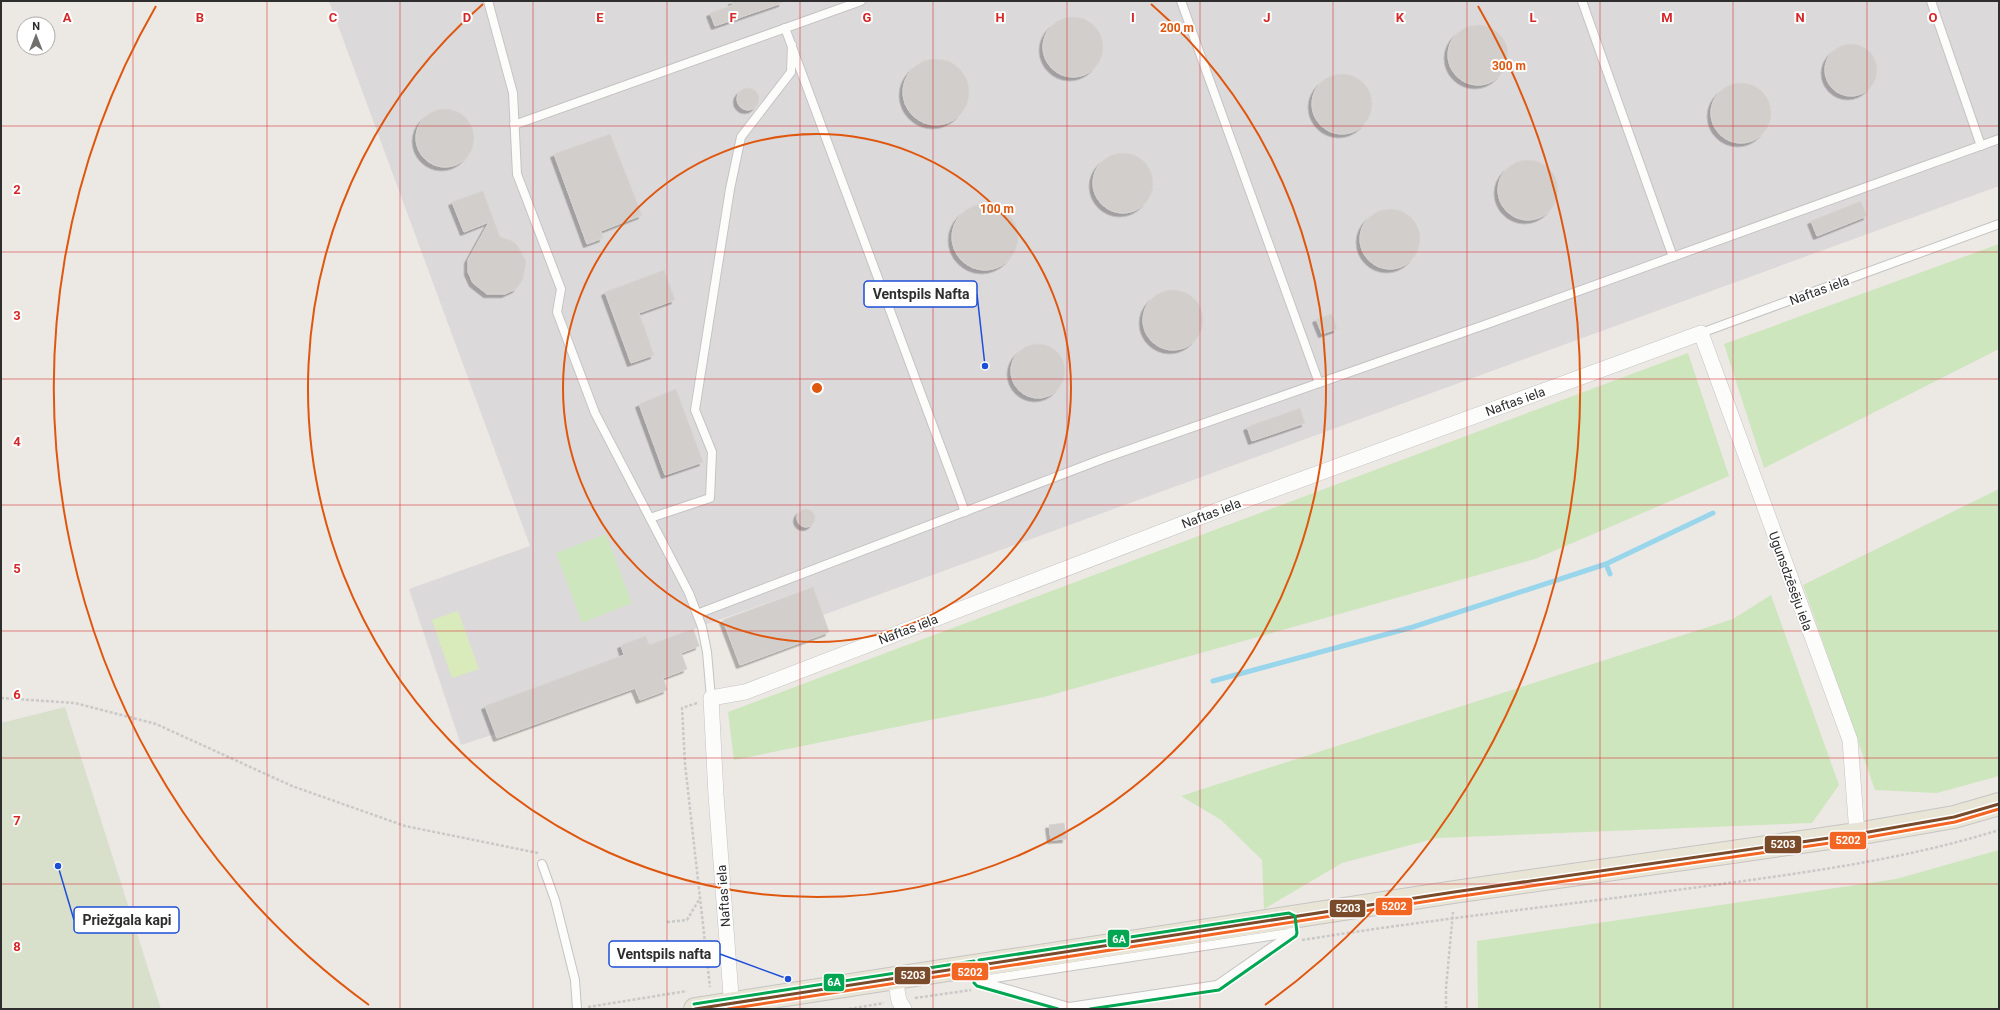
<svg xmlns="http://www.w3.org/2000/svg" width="2000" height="1010" font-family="Roboto,sans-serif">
<defs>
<filter id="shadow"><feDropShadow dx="-3.5" dy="3.5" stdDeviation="0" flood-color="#0004"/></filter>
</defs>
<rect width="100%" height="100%" fill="#ece8e4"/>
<path fill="#dcd9db" d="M329,1H1999V186L823,615L812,587L693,629L495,734L461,745L409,589L530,546Z"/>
<g fill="#cee6be">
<path d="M1999,244V349L1764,468L1724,344Z"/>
<path d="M1688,353L1729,476L1535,559L1044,697L734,760L728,712Z"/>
<path d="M1999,489V776L1937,793L1875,790L1803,585Z"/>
<path d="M606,534L632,603L582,623L556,553Z"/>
<path d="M1771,595L1839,785L1812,823L1437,838L1342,863L1264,909L1262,860L1221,820L1181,796L1733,619Z"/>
<path d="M1999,850V1009H1478L1477,941L1896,879Z"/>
</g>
<path fill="#d8e0cc" d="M65,707L161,1009H1V723Z"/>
<path fill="#d9eabb" d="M458,611L479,669L452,678L432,620Z"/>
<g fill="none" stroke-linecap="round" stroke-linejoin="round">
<g stroke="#99d6ec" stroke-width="5">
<path d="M1606,564L1610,574"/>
<path d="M1213,681L1413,627L1606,564L1713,513"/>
</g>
</g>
<g fill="#d1cecb" stroke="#d7d4d0" filter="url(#shadow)">
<path d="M732,1H782V3L715,26L710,13L733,5Z"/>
<circle cx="1073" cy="47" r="30"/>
<circle cx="1478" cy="55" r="30"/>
<circle cx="1851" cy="70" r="26"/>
<circle cx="936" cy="92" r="33"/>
<circle cx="1342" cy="104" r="30"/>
<circle cx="1741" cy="113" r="30"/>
<circle cx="748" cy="99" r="11"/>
<circle cx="445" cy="138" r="29"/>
<path d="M610,134L642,215L601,231L603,238L587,244L554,154Z"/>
<circle cx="1123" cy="183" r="30"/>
<circle cx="1528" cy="190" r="30"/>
<path d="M483,191L500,237L512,241L517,245L526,261L523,279L516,289L505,294H487L473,283L468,272V260L489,222L464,232L452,202Z"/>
<path d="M1861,201L1867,216L1817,236L1811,221Z"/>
<circle cx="985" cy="237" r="33"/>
<circle cx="1390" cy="239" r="30"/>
<path d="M664,270L675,300L639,313L654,355L631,363L605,292Z"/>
<circle cx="1173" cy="320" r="30"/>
<path d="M1332,314L1337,329L1322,334L1316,319Z"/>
<circle cx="1038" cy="371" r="27"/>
<path d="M676,389L703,462L665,475L639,404Z"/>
<path d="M1300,408L1305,423L1252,441L1247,427Z"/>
<circle cx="806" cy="518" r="9"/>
<path d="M813,587L829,632L740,665L723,620Z"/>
<path d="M693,629L699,646L681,653L687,669L663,678L667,690L640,700L635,688L497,738L485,706L624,655L621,645L646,636L649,645Z"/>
<path d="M1064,823L1066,839L1051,840L1049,825Z"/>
</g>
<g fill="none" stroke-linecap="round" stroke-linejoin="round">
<defs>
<g id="service">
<path d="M488,1L513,93L517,174L561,289L557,312L595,413L689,593L702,627L707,652L711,698"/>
<path d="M1181,1L1319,383"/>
<path d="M1582,1L1673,257"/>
<path d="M1931,1L1981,146"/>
<path d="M785,28L965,512"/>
<path d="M514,125L861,1"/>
<path d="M1701,333L1999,224"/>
<path d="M650,518L710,498L712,452L695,410L730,189L741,137L791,72L792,45"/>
<path d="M697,614L1105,458L1490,323L1999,139"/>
<path d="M542,864L555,900L575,980L577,1009"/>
<path d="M977,966L979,981L1069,1007L1217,985L1292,933L1290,918"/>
<path d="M982,980L1289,933"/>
</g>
<g id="minor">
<path d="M895,978L899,1001L904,1009"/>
<path d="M732,1009L716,795L711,698L745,692L1221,509L1701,333L1850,740L1857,834"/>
</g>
<path id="primary" d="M695,1009L1454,892L1857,834L1954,817L1999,804"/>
</defs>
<use href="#service" stroke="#c5c4c5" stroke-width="10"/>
<use href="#minor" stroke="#c5c4c5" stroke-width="16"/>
<use href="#primary" stroke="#c6c5c4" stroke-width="24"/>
<g stroke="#c9c9c8" stroke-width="2.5" stroke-dasharray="3 2" stroke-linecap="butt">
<path d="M1,698L75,703L156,724L292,786L405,826L538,853"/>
<path d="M697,703L682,708L685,764L710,987"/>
<path d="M667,922L687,920L700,898"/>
<path d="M1302,940C1439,918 1576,904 1714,885C1810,872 1906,859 1999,830"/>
<path d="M915,998L971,990"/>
<path d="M588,1007L687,991"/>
<path d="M849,1009L884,1003"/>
<path d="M1446,1009V988L1453,912"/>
</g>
<use href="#service" stroke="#fcfcfb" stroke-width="8"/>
<use href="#minor" stroke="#fcfcfb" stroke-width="15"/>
<use href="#primary" stroke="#e8e4d6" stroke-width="22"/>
<defs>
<path id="bus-1" d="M695,1009L1454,892L1857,834L1954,817L1999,804"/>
<path id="bus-2" d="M728,1009L1455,897L1858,839L1955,822L1999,809"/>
<g id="bus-3">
<path d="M979,960L1289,913L1295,916L1297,933L1296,936L1219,990L1090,1009"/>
<path d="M973,972L974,983L977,986L1058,1009"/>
<path d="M694,1004L974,961"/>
</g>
</defs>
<use href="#bus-1" stroke="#fff" stroke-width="6"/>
<use href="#bus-2" stroke="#fff" stroke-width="6"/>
<use href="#bus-3" stroke="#fff" stroke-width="6"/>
<use href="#bus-1" stroke="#7a4b2a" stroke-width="3"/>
<use href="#bus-2" stroke="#f26522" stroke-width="3"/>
<use href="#bus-3" stroke="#00a651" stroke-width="3"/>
</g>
<path fill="none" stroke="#d62828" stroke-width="1" stroke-opacity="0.55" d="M133,1V1009M267,1V1009M400,1V1009M533,1V1009M667,1V1009M800,1V1009M933,1V1009M1067,1V1009M1200,1V1009M1333,1V1009M1467,1V1009M1600,1V1009M1733,1V1009M1867,1V1009M1,126H1999M1,252H1999M1,379H1999M1,505H1999M1,631H1999M1,758H1999M1,884H1999"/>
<g fill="none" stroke="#df570e" stroke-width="2">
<circle cx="817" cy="388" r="254"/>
<path d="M1151 4A509 509 0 1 1 483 4"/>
<path d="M369 1005A763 763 0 0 1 156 6M1478 6A763 763 0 0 1 1265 1005"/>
</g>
<g text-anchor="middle" stroke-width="4" stroke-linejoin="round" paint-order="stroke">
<g font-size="13" fill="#2e2e2e" stroke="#fff">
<text transform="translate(1819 290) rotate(-20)" y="5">Naftas iela</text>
<text transform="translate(1515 401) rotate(-20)" y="5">Naftas iela</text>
<text transform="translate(1211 513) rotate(-21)" y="5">Naftas iela</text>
<text transform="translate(1791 581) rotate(70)" y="5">Ugunsdzēsēju iela</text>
<text transform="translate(908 629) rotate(-21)" y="5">Naftas iela</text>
<text transform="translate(723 896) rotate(-94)" y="5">Naftas iela</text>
</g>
</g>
<g font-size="13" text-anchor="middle" font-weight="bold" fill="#d62828" stroke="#fff" stroke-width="4" stroke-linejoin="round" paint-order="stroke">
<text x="67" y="22">A</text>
<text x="200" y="22">B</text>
<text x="333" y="22">C</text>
<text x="467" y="22">D</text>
<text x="600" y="22">E</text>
<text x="733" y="22">F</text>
<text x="867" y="22">G</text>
<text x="1000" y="22">H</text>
<text x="1133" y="22">I</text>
<text x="1267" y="22">J</text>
<text x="1400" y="22">K</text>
<text x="1533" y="22">L</text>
<text x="1667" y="22">M</text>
<text x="1800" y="22">N</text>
<text x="1933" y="22">O</text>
<text x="17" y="194">2</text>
<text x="17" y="320">3</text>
<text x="17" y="446">4</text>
<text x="17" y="573">5</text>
<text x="17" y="699">6</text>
<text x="17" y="825">7</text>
<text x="17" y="951">8</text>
</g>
<circle cx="817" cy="388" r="6" fill="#df570e" stroke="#fff" stroke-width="2"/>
<g font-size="12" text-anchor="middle" font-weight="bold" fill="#df570e" stroke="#fff" stroke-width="4" stroke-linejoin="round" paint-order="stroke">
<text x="1177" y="32">200 m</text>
<text x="1509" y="70">300 m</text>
<text x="997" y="213">100 m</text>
</g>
<path fill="none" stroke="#1d4ed8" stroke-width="1.5" d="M985 366L977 294M58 866L74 920M788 979L720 954"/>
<g fill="#1d4ed8" stroke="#fff" stroke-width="1.5">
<circle cx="985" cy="366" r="4"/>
<circle cx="58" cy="866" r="4"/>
<circle cx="788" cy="979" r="4"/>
</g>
<g fill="#fff" stroke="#1d4ed8" stroke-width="1.5">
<rect x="864" y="281" width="113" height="26" rx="4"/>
<rect x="74" y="907" width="105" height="26" rx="4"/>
<rect x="609" y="941" width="111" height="26" rx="4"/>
</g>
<g font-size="14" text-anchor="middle" font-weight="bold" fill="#2e2e2e">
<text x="921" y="299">Ventspils Nafta</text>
<text x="127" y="925">Priežgala kapi</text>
<text x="664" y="959">Ventspils nafta</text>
</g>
<g stroke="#fff" stroke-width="1.5">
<rect x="1829" y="831" width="38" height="19" rx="4" fill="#f26522"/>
<rect x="1764" y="835" width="38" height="19" rx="4" fill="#7a4b2a"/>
<rect x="1375" y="897" width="38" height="19" rx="4" fill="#f26522"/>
<rect x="1329" y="899" width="37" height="19" rx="4" fill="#7a4b2a"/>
<rect x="1107" y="929" width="23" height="19" rx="4" fill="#00a651"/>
<rect x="951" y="962" width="38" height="19" rx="4" fill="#f26522"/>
<rect x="894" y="966" width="37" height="19" rx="4" fill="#7a4b2a"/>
<rect x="823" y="973" width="22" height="19" rx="4" fill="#00a651"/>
</g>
<g font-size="11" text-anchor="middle" font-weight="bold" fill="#fff">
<text x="1848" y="844">5202</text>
<text x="1783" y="848">5203</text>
<text x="1394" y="910">5202</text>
<text x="1348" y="912">5203</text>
<text x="1119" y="943">6A</text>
<text x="970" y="976">5202</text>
<text x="913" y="979">5203</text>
<text x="834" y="986">6A</text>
</g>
<rect width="2000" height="1010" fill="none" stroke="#2e2e2e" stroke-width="4"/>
<g transform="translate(36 36)"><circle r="19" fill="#ffffff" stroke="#ababab"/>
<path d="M0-3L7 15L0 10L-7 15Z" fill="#706f6e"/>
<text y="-6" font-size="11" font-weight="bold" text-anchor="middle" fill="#2e2e2e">N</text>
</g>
</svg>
